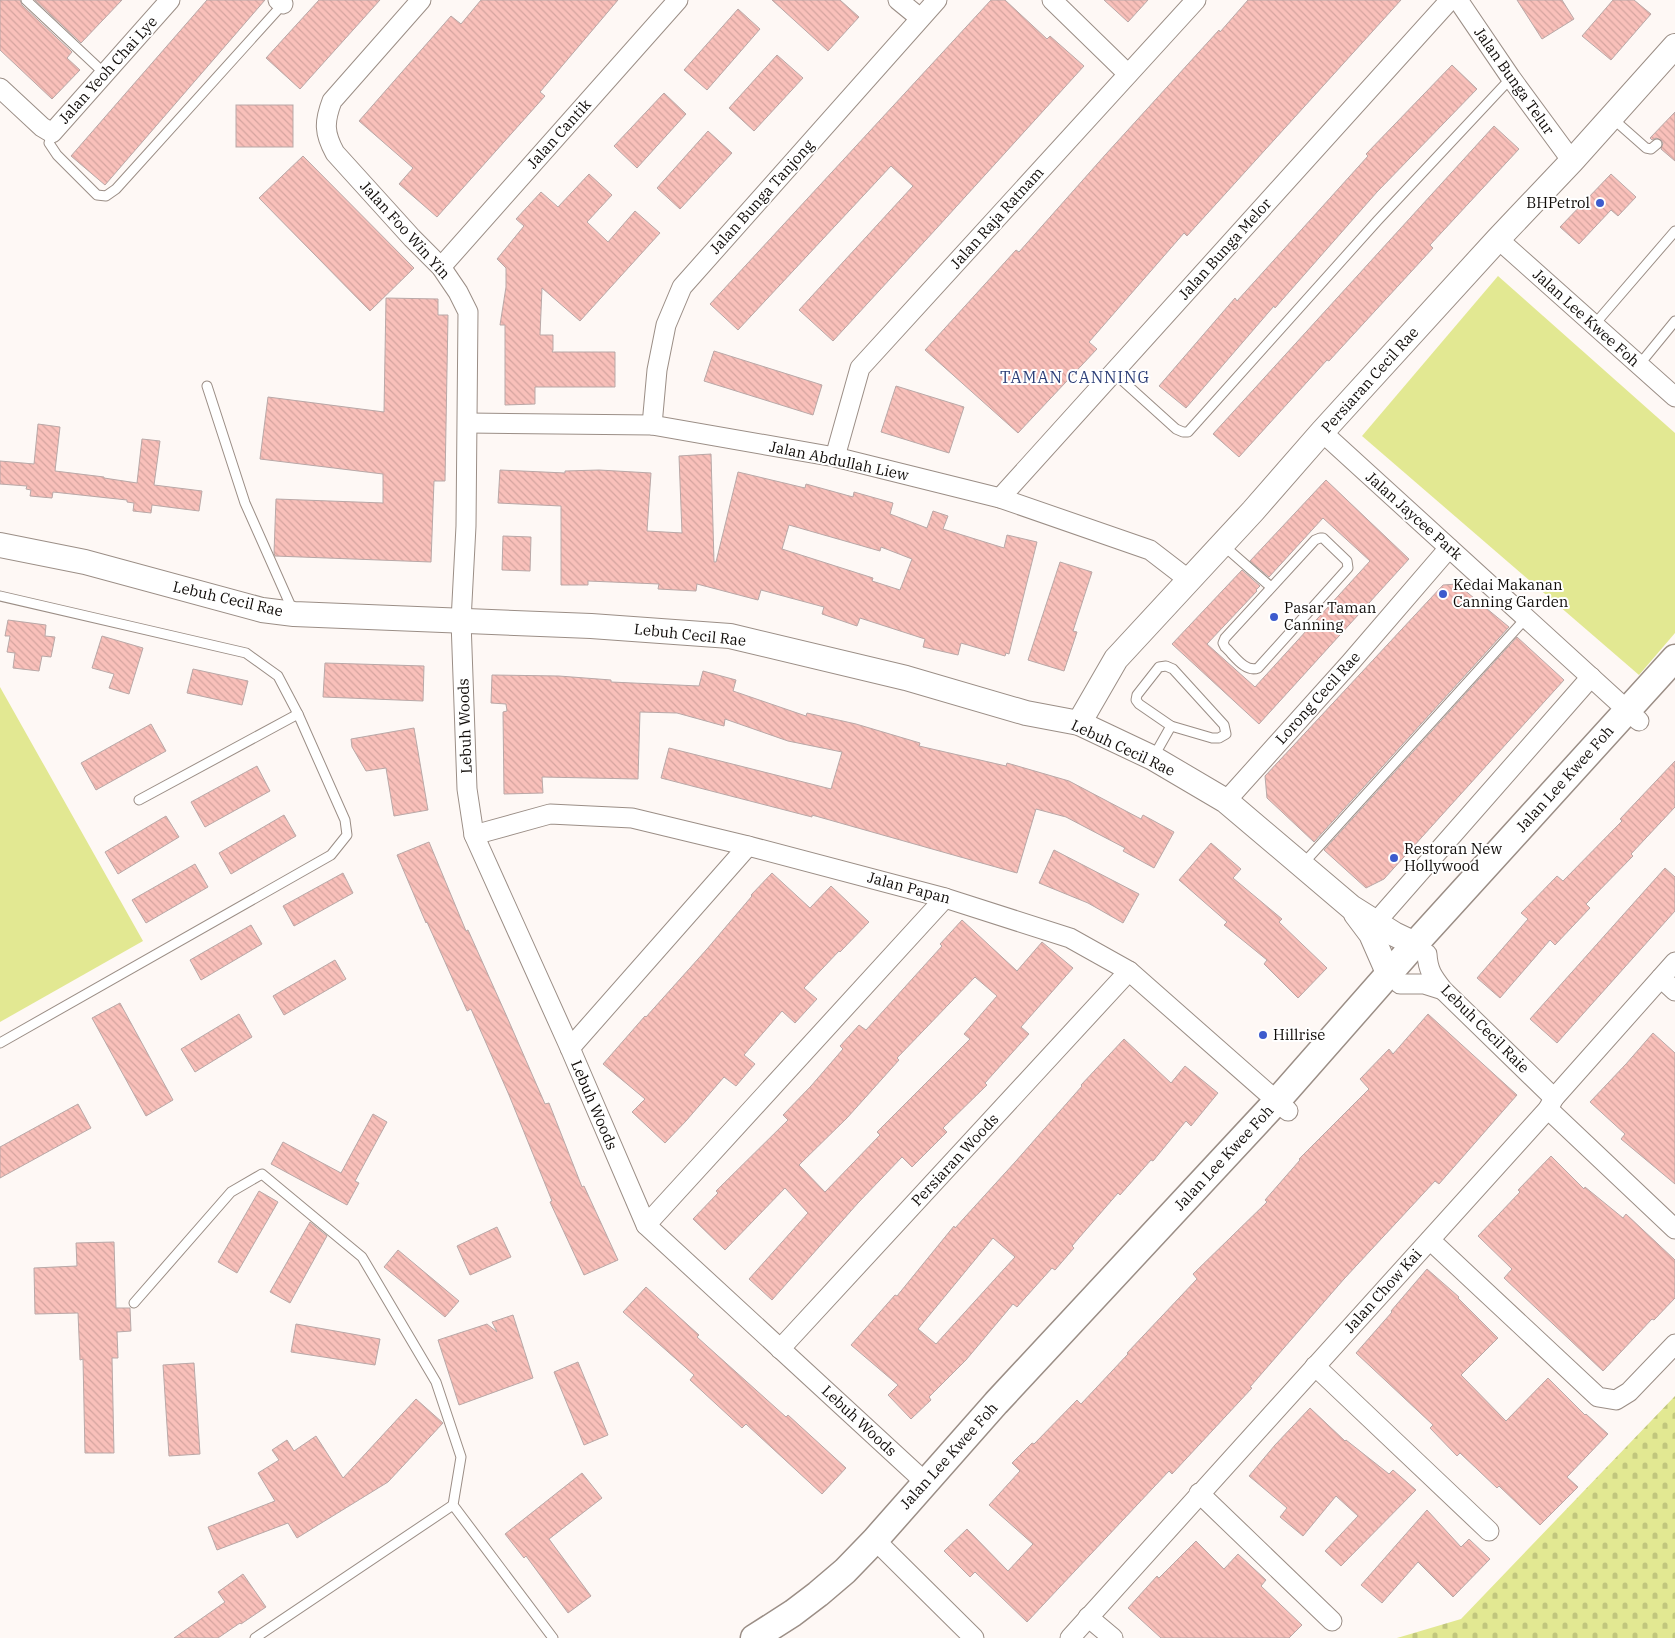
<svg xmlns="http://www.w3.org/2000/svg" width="1675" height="1638" font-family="'IBM Plex Serif',serif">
<defs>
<pattern id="cemetery-stones" width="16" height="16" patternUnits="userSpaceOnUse" patternTransform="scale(1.25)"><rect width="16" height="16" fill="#e2e892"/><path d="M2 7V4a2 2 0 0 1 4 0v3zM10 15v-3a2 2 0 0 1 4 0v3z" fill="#c1c67d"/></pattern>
<pattern id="building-back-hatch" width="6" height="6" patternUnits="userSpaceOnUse" patternTransform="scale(1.25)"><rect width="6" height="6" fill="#f9c0ba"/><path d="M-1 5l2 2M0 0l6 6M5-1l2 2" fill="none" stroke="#d4a49f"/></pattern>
</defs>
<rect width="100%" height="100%" fill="#fef8f5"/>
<path fill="url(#cemetery-stones)" d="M1675,1396V1638H1397L1461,1619Z"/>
<g fill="#e2e892">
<path d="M1498,276L1675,433V633L1639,675L1362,436Z"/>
<path d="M0,687L143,941L0,1022Z"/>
</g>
<g fill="url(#building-back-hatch)" stroke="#b9a8a7" fill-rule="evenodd">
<path d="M0,0H20L22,5L72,52L67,58L80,70L52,99L0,50Z"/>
<path d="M35,0H122L81,43Z"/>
<path d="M207,0H265L105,185L71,156Z"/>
<path d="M319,0H380L300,89L266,58Z"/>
<path d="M481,0H618L540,92L545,96L437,217L399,184L413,168L359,121L451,16L461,24Z"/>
<path d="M772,0H840L859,17L828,51Z"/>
<path d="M991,0H1005L1047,39L1050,36L1084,66L936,229L833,341L799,310L913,186L891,166L738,330L710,304Z"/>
<path d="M1104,0H1148L1128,22Z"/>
<path d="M1248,0H1401L1187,236L1184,233L1089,342L1097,349L1018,433L925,350L1016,250L1019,252L1106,154L1219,30L1220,32Z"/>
<path d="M1517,0H1562L1574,19L1542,39Z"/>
<path d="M1613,0H1634L1651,14L1611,60L1582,36Z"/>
<path d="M738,9L760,29L707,90L684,70Z"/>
<path d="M777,55L803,78L754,131L729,108Z"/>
<path d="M1452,65L1477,89L1377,192L1275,308L1274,306L1186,408L1159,386L1235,298L1237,301L1368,156L1366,154Z"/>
<path d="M664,93L686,114L637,168L614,146Z"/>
<rect x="236" y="105" width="57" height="42"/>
<path d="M1675,112V161L1661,149L1663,143L1661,140L1656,138L1652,140L1650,138Z"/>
<path d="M1494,126L1519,149L1430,245L1433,248L1329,361L1327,360L1239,457L1213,434Z"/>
<path d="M708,131L732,153L680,209L657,188Z"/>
<path d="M303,156L414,268L370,311L259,198Z"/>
<path d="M589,174L612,195L587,222L608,242L635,211L660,233L580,321L542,288L540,335H553V350L552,352H615V387H535V404L505,405V325H500L506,287V268L497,259L524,226L516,219L541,192L558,207Z"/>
<path d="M1611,174L1636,197L1618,216L1611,210L1579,244L1560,227Z"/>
<path d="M386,298L438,299V315H448L445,481H434L431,562L275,556L274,553L276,499L383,503V474L260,459L268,397L384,412Z"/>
<path d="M714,351L822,385L813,415L704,381Z"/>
<path d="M896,386L964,407L949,453L881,432Z"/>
<path d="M38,424L60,427L55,471L104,477V478L137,483L142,439L160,441L154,485L202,491L199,511L152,505L151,513L133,511L134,503L127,502V500L53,492L52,498L30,496L31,490L26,489L27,486L0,484V461L34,464Z"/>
<path d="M711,454L714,562H716L738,472L805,488L806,484L853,497L854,492L893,503L890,514L927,528L933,511L948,516L943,529L1004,548L1007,535L1037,542L1009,654L1006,653L1005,656L961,643L958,655L923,647L925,639L860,618L857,626L822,614L824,607L761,590L758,600L697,584L696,591L658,589L659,584L588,581V585H561V506L498,503L500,470L565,473V471L599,470L651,473L647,531L682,533L679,456ZM789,525L880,551L881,547L912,559L900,590L872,581L873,578L782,549Z"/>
<path d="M1326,480L1409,559L1259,724L1172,644L1242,570L1260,586L1256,590L1257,591L1207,644L1255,687L1370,561L1323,518L1269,577L1250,561Z"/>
<path d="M503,536L531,537L530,571L502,570Z"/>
<path d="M1060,562L1092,572L1073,631L1077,632L1064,671L1028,660Z"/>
<path d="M1457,584L1509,627L1314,842L1267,798L1265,776L1443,585Z"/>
<path d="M8,620L46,625L45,636L55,637L51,657L42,656L39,671L13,668L15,653L7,652L10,636H5Z"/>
<path d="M102,636L143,648L129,694L109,688L114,674L92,668Z"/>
<path d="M1517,637L1564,680L1384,879L1366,888L1324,850Z"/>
<path d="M325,663L424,666L423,701L323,697Z"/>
<path d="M193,669L248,681L242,705L187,693Z"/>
<path d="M703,671L736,680L733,691L806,716L807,713L856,724L920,743L919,746L1006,766L1007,763L1069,781L1141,819L1143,815L1174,832L1154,868L1123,851L1125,848L1066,817L1036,809L1017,873L812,815V817L661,778L669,748L831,789L842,752L788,741L725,719L724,726L677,713L640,712L638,779L542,777L543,793L504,794L503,712L507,711L506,704L491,703L492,675L559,676L611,680V682L699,686Z"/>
<path d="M151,724L166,751L96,790L81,763Z"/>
<path d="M414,728L428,810L394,816L386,768L366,771L352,747L351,739Z"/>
<path d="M1675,761V807L1631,854L1633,856L1586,904L1590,908L1555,945L1550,940L1500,998L1477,978L1528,919L1521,913L1557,876L1563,881L1622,821L1620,819Z"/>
<path d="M257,766L270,791L205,827L191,802Z"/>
<path d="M284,815L296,836L231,874L219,853Z"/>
<path d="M166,816L179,837L118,874L105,852Z"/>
<path d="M429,842L466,931L468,930L507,1017L545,1104L549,1103L582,1187L584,1186L618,1260L584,1275L550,1202L552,1201L509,1095L471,1009L467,1011L427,922L426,923L397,855Z"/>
<path d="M1211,843L1241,869L1233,878L1282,919L1279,922L1327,968L1298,998L1264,964L1267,960L1224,925L1227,922L1179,880Z"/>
<path d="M1054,850L1139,894L1123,923L1088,903L1039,883Z"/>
<path d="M195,864L208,887L146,923L132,900Z"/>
<path d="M1665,868L1675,877V911L1557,1043L1530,1019Z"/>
<path d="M343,873L353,893L294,926L283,906Z"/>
<path d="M772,873L810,908L831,886L869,922L840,952L839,951L804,988L817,999L795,1023L782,1011L744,1055L755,1064L736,1086L724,1077L686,1121L665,1143L632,1112L645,1099L603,1064L645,1016L646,1017L707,949L752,896L751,895Z"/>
<path d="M962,920L1017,971L1042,942L1073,968L1021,1027L1029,1034L985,1083L987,1085L943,1128L947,1132L912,1167L902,1157L858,1203L772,1300L749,1279L808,1213L785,1188L725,1250L693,1219L718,1193L716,1191L788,1120L783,1115L811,1086L843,1049L840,1046L859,1025L866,1030L942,946L940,944ZM975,977L997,996L964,1034L970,1039L877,1132L880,1135L825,1192L799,1165L847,1118L899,1060L897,1058Z"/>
<path d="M251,925L262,944L201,980L190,960Z"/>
<path d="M335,960L346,979L284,1015L273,996Z"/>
<path d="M120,1003L173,1100L146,1116L92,1018Z"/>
<path d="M239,1014L252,1037L195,1072L181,1049Z"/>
<path d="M1428,1014L1517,1095L1439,1184L1435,1181L1344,1279L1250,1387L1252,1388L1172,1474L1169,1471L1027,1622L975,1572L970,1577L944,1551L967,1529L1008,1571L1033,1544L989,1505L1020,1471L1012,1463L1032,1443L1034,1444L1077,1400L1081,1404L1128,1354L1127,1353L1197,1279L1193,1274L1267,1202L1265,1200L1300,1160L1299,1159L1369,1089L1360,1079L1389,1049L1393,1054Z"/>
<path d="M1653,1033L1675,1053V1184L1621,1139L1625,1134L1590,1102L1626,1064Z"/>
<path d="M1124,1039L1171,1083L1185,1066L1218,1093L1191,1126L1186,1121L1153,1161L1151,1160L1120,1195L1118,1193L1072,1246L1074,1248L1055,1270L1052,1268L1017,1307L1013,1304L966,1360L929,1397L931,1400L911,1419L888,1395L898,1385L851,1345L895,1295L897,1296L954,1226L955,1228L1016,1161L1082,1086L1081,1085ZM993,1238L1015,1257L936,1344L918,1329Z"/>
<path d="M78,1104L91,1128L0,1178V1147Z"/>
<path d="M373,1114L387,1122L355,1181L359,1183L347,1205L271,1164L283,1142L341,1173Z"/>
<path d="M1551,1156L1584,1189L1585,1187L1623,1218L1626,1214L1675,1260V1298L1654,1320L1652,1319L1603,1371L1504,1278L1512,1269L1478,1236L1520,1192L1518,1190Z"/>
<path d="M259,1191L278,1202L237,1273L218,1262Z"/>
<path d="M310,1222L327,1236L290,1303L270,1292Z"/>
<path d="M497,1227L511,1257L470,1275L457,1246Z"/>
<path d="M114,1242L116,1308H130L131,1331L117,1332L118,1358H112L114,1453H85L83,1359L80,1360L78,1313L35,1314L34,1268L77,1266L76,1243Z"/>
<path d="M398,1250L459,1301L445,1317L384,1267Z"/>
<path d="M1427,1269L1459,1297L1458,1298L1498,1338L1461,1375L1506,1421L1548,1378L1585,1415L1586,1414L1608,1434L1567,1477L1578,1487L1540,1525L1499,1486L1497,1488L1460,1453L1457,1456L1430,1428L1433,1425L1356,1353L1392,1312L1391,1311Z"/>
<path d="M646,1287L699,1335L697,1337L786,1417L788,1415L846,1468L822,1494L746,1424L742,1428L690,1380L694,1375L623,1312Z"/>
<path d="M513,1315L533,1378L459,1405L438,1340L487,1324L497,1332L492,1322Z"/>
<path d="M296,1324L380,1339L375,1365L291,1352Z"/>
<path d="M578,1362L608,1435L584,1445L554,1372Z"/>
<path d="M194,1363L200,1454L169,1456L163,1365Z"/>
<path d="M416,1399L443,1423L388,1482L297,1538L288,1523L217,1550L208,1527L275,1501L258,1473L279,1460L272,1450L287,1440L294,1451L316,1436L343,1478Z"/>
<path d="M1310,1408L1345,1441L1346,1440L1389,1474L1393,1470L1416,1490L1341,1566L1325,1551L1358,1516L1336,1496L1303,1536L1280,1517L1287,1508L1249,1476L1275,1445Z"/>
<path d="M582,1473L602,1498L549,1539L591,1596L568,1613L526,1556L524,1558L505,1534Z"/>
<path d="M1427,1510L1461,1547L1469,1539L1490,1559L1453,1597L1418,1562L1382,1603L1361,1585Z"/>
<path d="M1196,1541L1224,1569L1238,1554L1266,1580L1261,1586L1302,1625L1289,1638H1161L1128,1608L1157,1576L1159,1578Z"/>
<path d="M243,1574L266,1607L241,1624L240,1623L218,1638H174L225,1602L218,1592Z"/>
</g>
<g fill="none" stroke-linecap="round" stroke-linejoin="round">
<defs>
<g id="service">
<path d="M26,0L104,73"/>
<path d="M1612,118L1646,148L1651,149L1657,144"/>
<path d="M52,133L49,143L57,155L97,195L106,196L116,189L283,4"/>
<path d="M1594,325L1675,231"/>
<path d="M1639,365L1675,321"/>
<path d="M1114,373L1176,429L1183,432H1188L1378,220L1511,78"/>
<path d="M207,386L245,503L293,611"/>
<path d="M1320,538H1323L1347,561L1348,568L1258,668C1245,673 1234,655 1225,647L1223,643L1225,638L1315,540Z"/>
<path d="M1224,546L1271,587"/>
<path d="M0,596L246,653L278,676L298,714L345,820L347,835L331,855L0,1043"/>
<path d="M1166,666L1173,669L1224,725L1226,734L1219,738H1212L1171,726L1139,704L1136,700L1137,695L1159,667Z"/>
<path d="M1154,756L1171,726"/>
<path d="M139,800L298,714"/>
<path d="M1302,865L1526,618"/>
<path d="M134,1303L231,1192L262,1174L362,1257L436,1382L461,1457L453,1505L553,1638"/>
<path d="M255,1638L453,1505"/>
</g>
<g id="minor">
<path d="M278,0L283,4"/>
<path d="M421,0L332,101C324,122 324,133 335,153L412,238L441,267L458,292L468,312L466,526L461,621L467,789L474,835L570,1048L646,1225L926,1483"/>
<path d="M898,0L920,18"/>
<path d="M1052,0L1128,74"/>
<path d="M1458,0L1511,78L1572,161"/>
<path d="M0,88L42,127L52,133L170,0"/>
<path d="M1498,239L1675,397"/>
<path d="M441,267L678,0"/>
<path d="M468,423L652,425L835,457L1000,498L1150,550L1189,580"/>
<path d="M652,425L657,370L666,325L682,287L937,0"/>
<path d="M1322,432L1639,721"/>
<path d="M835,457L860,368L1196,0"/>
<path d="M1000,498L1450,0"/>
<path d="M1226,801L1350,663L1449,548"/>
<path d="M474,835L550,814L632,818L748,846L945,898L1070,938L1129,971L1288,1111"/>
<path d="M1376,922L1591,677"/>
<path d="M1427,954C1428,971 1433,977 1443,990L1554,1098"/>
<path d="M1661,978L1675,991"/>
<path d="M1400,984H1424L1443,990"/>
<path d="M570,1048L748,846"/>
<path d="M1548,1109L1675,1229"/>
<path d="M646,1225L945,898"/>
<path d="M1430,1240L1598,1397L1616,1400L1629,1392L1675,1344"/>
<path d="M780,1349L1129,971"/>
<path d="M1315,1366L1489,1531"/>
<path d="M1199,1493L1332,1621"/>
<path d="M875,1540L974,1638"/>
<path d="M1088,1617L1113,1638"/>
<path d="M1070,1638L1548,1109L1554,1098L1675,962"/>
</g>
<g id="tertiary">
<path d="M0,545L85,562L262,610L294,614L591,626L730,636L906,678L1026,713L1079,723L1153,758L1226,801L1351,907L1394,934L1415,944"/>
<path d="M1079,723L1116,659L1253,511L1322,432L1498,239L1572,161L1675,46"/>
<path d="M1356,914L1371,934L1389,975"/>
</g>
<path id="secondary" d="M754,1638L793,1613L818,1594L845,1571L875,1540L996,1403L1277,1101L1415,944L1675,658"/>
</defs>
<use href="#service" stroke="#9b8e86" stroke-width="11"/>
<use href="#minor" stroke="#9b8e86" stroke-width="21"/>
<use href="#tertiary" stroke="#9b8e86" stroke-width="26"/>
<use href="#secondary" stroke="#9b8e86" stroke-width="29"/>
<use href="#service" stroke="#fff" stroke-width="9"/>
<use href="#minor" stroke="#fff" stroke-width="19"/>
<use href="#tertiary" stroke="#fff" stroke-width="24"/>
<use href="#secondary" stroke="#fff" stroke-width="26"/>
</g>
<g fill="#3d5bcd" stroke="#fff" stroke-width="2">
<circle cx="1600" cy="203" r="5"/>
<circle cx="1443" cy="594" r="5"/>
<circle cx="1274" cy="617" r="5"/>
<circle cx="1394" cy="858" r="5"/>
<circle cx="1263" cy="1035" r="5"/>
</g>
<g text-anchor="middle" stroke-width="4" stroke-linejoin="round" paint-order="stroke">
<g font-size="15" fill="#100c09" stroke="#fff">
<text transform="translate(108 70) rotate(-48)" y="5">Jalan Yeoh Chai Lye</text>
<text transform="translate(1514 81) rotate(55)" y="5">Jalan Bunga Telur</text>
<text transform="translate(559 134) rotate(-48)" y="5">Jalan Cantik</text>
<text transform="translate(762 197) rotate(-48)" y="5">Jalan Bunga Tanjong</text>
<text transform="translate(997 218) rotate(-48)" y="5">Jalan Raja Ratnam</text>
<text transform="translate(405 230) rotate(48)" y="5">Jalan Foo Win Yin</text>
<text transform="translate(1225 249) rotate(-48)" y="5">Jalan Bunga Melor</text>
<text transform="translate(1586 318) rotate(42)" y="5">Jalan Lee Kwee Foh</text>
<text transform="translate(1370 380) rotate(-48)" y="5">Persiaran Cecil Rae</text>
<text transform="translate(839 461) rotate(12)" y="5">Jalan Abdullah Liew</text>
<text transform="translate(1414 516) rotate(42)" y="5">Jalan Jaycee Park</text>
<text transform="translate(228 599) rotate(13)" y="5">Lebuh Cecil Rae</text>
<text transform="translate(690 635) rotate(6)" y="5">Lebuh Cecil Rae</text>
<text transform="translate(1318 698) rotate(-48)" y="5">Lorong Cecil Rae</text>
<text transform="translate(465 726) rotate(-92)" y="5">Lebuh Woods</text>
<text transform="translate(1123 748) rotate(25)" y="5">Lebuh Cecil Rae</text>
<text transform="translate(1565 779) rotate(-48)" y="5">Jalan Lee Kwee Foh</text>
<text transform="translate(909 888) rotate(15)" y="5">Jalan Papan</text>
<text transform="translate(1485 1029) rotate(45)" y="5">Lebuh Cecil Raie</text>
<text transform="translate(594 1105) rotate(67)" y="5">Lebuh Woods</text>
<text transform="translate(1224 1158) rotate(-47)" y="5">Jalan Lee Kwee Foh</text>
<text transform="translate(955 1160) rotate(-47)" y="5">Persiaran Woods</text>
<text transform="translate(1383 1291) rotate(-48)" y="5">Jalan Chow Kai</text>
<text transform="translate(859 1421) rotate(43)" y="5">Lebuh Woods</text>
<text transform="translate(949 1456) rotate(-48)" y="5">Jalan Lee Kwee Foh</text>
</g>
<g font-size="15" fill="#100c09" stroke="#fff" text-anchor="start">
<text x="1590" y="208" text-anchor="end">BHPetrol</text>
<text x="1453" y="590">Kedai Makanan<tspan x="1453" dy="17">Canning Garden</tspan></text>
<text x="1284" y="613">Pasar Taman<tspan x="1284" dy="17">Canning</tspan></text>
<text x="1404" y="854">Restoran New<tspan x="1404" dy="17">Hollywood</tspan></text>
<text x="1273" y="1040">Hillrise</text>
</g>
<g font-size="16" letter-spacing="1" fill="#2d3f78" stroke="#fff">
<text x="1075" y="383">TAMAN CANNING</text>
</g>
</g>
</svg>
